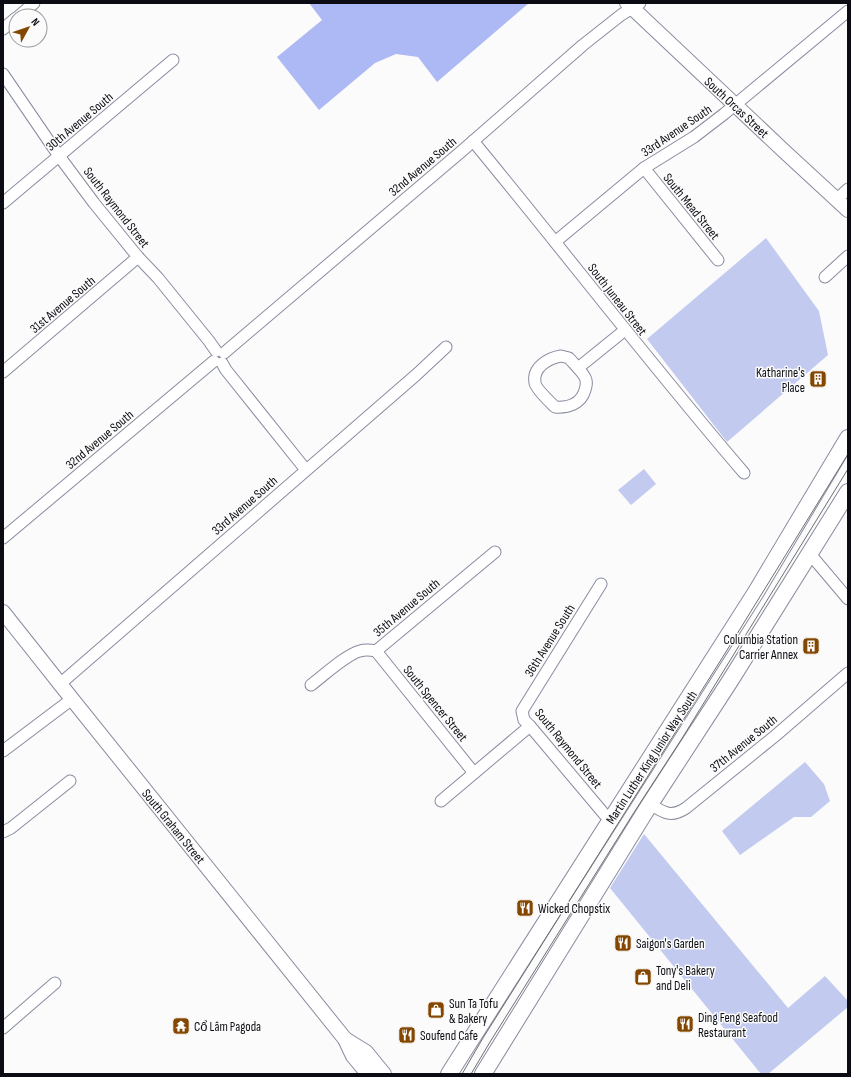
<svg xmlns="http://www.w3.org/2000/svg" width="851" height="1077" font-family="'Sofia Sans Condensed',sans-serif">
<rect width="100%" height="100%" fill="#fbfbfb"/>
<g fill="#c2caf0">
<path d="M766,238L819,311L828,355L727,442L647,339Z"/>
<path d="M644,469L656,484L631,505L618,490Z"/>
<path d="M805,762L824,784L830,801L811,817H794L740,855L722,831Z"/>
<path d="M644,834L788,1008L825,976L848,1001V1007L768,1074H761L610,888Z"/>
</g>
<path fill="#adb9f4" d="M309,3H529L437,82L418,57L396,54L375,63L319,110L277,57L322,20Z"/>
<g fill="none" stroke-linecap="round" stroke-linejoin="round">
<defs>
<g id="minor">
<path d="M19,16L34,3"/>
<path d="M3,29L16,18"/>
<path d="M3,74L59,156L94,203L138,257L158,278L209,341L216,351"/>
<path d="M473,141C564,251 651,365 744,473"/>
<path d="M644,168L718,260"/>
<path d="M837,199L848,189"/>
<path d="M3,203L173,60"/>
<path d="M555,242L644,168L694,137L724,114L848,11"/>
<path d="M825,277L848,256"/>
<path d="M224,353L463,150L583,45L621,15L640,3"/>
<path d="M561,356L569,358C573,363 585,374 586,380C587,384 586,387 585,390C581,404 568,408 555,407C550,402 536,389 535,383C532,367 549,358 561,356Z"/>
<path d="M222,363L226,370L306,470"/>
<path d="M578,368L625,330"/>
<path d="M3,372L138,257"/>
<path d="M3,538L214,361"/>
<path d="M810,554L848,599"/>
<path d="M601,584L522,711L524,720L530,726L610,821"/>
<path d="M376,651L474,773"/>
<path d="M60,684L416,375L446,347"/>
<path d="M311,685C323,676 347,654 360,651C366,649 371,650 376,651L495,552"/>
<path d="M3,751L72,699"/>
<path d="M441,801L530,726"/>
<path d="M650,804C664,813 671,818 686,808L775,736L848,673"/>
<path d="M3,832L11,828L70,781"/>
<path d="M3,1028L55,983"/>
</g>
<g id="tertiary">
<path d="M627,3L785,152L848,210"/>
<path d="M3,612L72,699L345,1039L353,1056L368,1074"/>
<path d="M345,1039L366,1052L384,1074"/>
</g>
<g id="secondary">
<path d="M449,1074L756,592L848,438"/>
<path d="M483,1074L650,804L730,681L848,492"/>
</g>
</defs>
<use href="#minor" stroke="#888c9f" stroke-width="13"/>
<use href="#tertiary" stroke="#888c9f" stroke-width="16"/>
<use href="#secondary" stroke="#888c9f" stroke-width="18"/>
<use href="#minor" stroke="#fff" stroke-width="11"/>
<use href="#tertiary" stroke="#fff" stroke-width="14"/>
<use href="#secondary" stroke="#fff" stroke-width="16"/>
<g stroke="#6e6f73" stroke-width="1">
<path d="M462,1074L483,1038L724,655L848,454"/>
<path d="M471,1074L490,1042L633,814L681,740L848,469"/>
</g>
</g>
<defs>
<symbol id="building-square" viewBox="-11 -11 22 22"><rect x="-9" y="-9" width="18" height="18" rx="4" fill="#834701" stroke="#fbfbfb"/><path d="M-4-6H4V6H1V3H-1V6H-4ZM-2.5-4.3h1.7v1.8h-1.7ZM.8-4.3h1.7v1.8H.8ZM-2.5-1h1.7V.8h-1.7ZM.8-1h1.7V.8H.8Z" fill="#fff"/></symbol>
<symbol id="restaurant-square" viewBox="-11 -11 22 22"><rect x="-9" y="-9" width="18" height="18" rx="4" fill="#834701" stroke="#fbfbfb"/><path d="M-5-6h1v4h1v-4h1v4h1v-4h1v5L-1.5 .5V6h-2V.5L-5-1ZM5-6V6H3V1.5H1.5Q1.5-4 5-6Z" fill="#fff"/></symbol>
<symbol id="shop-square" viewBox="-11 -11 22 22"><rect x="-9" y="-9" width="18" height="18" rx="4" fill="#834701" stroke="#fbfbfb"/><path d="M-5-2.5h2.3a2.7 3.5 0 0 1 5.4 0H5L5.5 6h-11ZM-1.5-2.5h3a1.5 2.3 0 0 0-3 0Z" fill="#fff"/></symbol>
<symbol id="temple-square" viewBox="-11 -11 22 22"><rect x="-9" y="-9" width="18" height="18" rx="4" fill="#834701" stroke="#fbfbfb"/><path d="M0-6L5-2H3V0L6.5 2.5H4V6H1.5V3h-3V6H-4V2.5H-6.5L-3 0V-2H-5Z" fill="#fff"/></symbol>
</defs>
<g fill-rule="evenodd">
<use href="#building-square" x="808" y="369" width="20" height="20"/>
<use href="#building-square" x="801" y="636" width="20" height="20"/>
<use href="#restaurant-square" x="515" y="898" width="20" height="20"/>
<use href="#restaurant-square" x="613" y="933" width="20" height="20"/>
<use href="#shop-square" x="633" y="967" width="20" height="20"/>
<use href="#shop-square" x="426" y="1000" width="20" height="20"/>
<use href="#restaurant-square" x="675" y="1014" width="20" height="20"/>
<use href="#temple-square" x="171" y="1016" width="20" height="20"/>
<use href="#restaurant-square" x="397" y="1025" width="20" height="20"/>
</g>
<g text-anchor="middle" stroke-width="3" stroke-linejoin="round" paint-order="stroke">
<g font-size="13" fill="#0b0c13" stroke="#fbfbfb">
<text transform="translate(737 107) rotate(43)" y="5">South Orcas Street</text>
<text transform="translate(79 121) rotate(-40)" y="5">30th Avenue South</text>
<text transform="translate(676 130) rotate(-34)" y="5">33rd Avenue South</text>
<text transform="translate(422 166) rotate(-40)" y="5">32nd Avenue South</text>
<text transform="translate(692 206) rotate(51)" y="5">South Mead Street</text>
<text transform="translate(117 207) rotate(52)" y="5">South Raymond Street</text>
<text transform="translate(618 299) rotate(52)" y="5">South Juneau Street</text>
<text transform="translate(62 304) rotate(-40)" y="5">31st Avenue South</text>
<text transform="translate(99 439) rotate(-40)" y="5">32nd Avenue South</text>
<text transform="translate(244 505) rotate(-41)" y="5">33rd Avenue South</text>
<text transform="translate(406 607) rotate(-40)" y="5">35th Avenue South</text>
<text transform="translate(549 640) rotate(-58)" y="5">36th Avenue South</text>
<text transform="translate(436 703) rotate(51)" y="5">South Spencer Street</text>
<text transform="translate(743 743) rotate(-39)" y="5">37th Avenue South</text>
<text transform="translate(569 748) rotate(51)" y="5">South Raymond Street</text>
<text transform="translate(651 757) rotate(-57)" y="5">Martin Luther King Junior Way South</text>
<text transform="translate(174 826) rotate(51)" y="5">South Graham Street</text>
</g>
<g font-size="13" fill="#0b0c13" stroke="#fbfbfb" text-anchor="start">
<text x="805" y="377" text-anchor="end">Katharine's<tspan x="805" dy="15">Place</tspan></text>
<text x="798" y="644" text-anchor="end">Columbia Station<tspan x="798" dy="15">Carrier Annex</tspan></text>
<text x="538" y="913">Wicked Chopstix</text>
<text x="636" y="948">Saigon's Garden</text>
<text x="656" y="975">Tony's Bakery<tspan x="656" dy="15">and Deli</tspan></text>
<text x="449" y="1008">Sun Ta Tofu<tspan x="449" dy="15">&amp; Bakery</tspan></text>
<text x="698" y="1022">Ding Feng Seafood<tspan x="698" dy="15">Restaurant</tspan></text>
<text x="194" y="1031">Cổ Lâm Pagoda</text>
<text x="420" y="1040">Soufend Cafe</text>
</g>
</g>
<rect width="851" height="1077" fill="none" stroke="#0b0c13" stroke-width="8"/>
<g transform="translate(28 28) rotate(50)"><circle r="19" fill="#fbfbfb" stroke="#9b9b9e"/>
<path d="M0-3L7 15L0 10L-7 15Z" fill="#834701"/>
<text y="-6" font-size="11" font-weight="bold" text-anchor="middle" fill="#0b0c13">N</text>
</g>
</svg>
